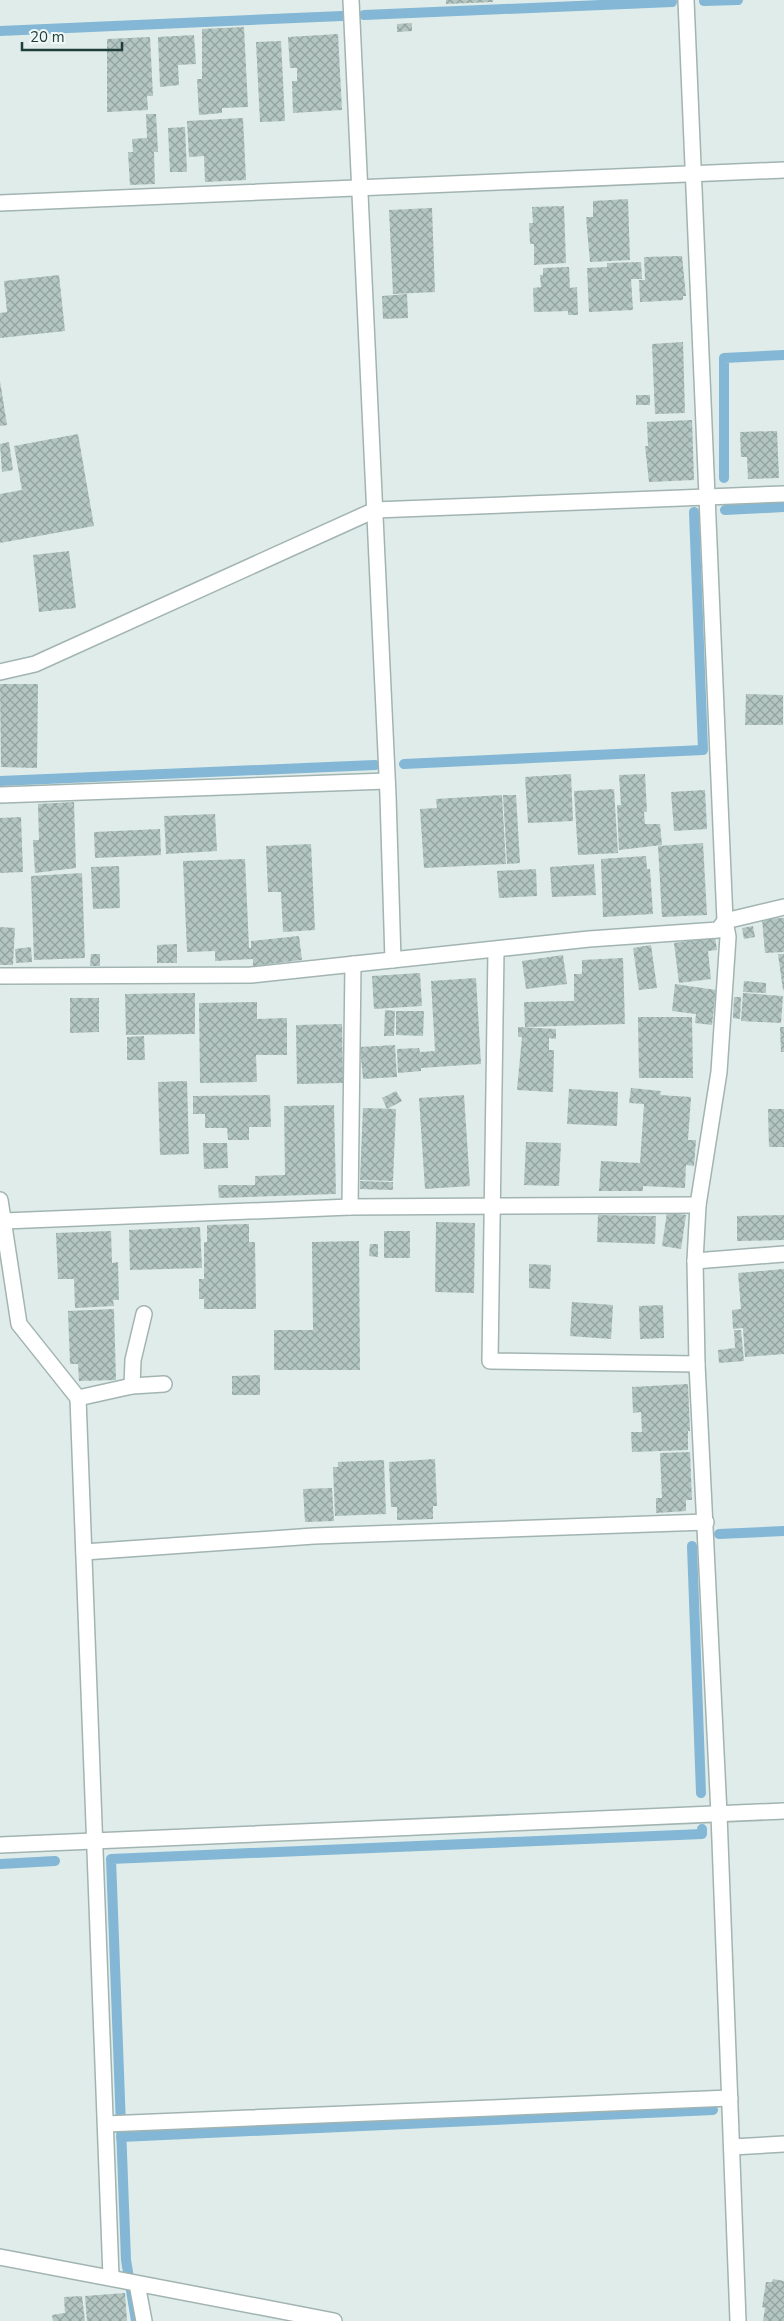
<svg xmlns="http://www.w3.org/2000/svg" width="784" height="2321" font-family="'Nunito Sans',sans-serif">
<defs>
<pattern id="building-cross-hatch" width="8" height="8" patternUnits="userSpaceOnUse" patternTransform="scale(1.25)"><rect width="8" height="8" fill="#b4c6c2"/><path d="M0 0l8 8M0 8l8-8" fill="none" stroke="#92a29f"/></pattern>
</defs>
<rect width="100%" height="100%" fill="#dfece9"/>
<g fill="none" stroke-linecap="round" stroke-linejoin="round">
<g stroke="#83b7d5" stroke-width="10">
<path d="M704,1L738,0"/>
<path d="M364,15L672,2"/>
<path d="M0,31L342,16"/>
<path d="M724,478V358L784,355"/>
<path d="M725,510L784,507"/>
<path d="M404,764L703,750L694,512"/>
<path d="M0,781L375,765"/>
<path d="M719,1534L784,1531"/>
<path d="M692,1546L701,1793"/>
<path d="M0,1864L55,1861"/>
<path d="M121,2137L713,2110"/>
<path d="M136,2321L126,2260L111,1859L702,1834V1829"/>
</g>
</g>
<g fill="url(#building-cross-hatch)">
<path d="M446,0H493V2L446,4Z"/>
<path d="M412,23V31L397,32V24Z"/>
<path d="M244,27L248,107L222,108V113L199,115L197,79H202V29Z"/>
<path d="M338,34L342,110L293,113L292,81H297V68H290L288,37Z"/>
<path d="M194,35L196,64L178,65L179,85L160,87L158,37Z"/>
<path d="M150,37L153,96H147L148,110L107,112V39Z"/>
<path d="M281,41L285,121L260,122L256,42Z"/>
<path d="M146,114H156L158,152H154L155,184L130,185L128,152H133L132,139L147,138Z"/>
<path d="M243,118L246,180L205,182L204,156L189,157L187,121Z"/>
<path d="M185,127L187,172H170L168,128Z"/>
<path d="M628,199L630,260L590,262L586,217H593V201Z"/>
<path d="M564,206L566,263L534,265V244H530L529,223H533L532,207Z"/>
<path d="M432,208L435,292L393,294L389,210Z"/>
<path d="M682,256L686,296H683V300L640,302L639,280H645L644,257Z"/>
<path d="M641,262L642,279H631L633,310L589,312L587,268L607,267V263Z"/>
<path d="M569,267L570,288L577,287L578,315H568V311L534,312L533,288L541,287L540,275H543V268Z"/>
<path d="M59,275L65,331L0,338V313L7,312L4,281Z"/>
<path d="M407,294L408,318L383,319L382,296Z"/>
<path d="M683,342L685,413L655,414L652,344Z"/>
<path d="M0,381L7,425L0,426Z"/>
<rect x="636" y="395" width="14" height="10"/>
<path d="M692,420L694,480L649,482L645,446H648L647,422Z"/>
<path d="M777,431L779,478L748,479L747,457H741L740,432Z"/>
<path d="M78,434L94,526L0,543V494L22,490L14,446Z"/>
<path d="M9,442L13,470L2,472L0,444Z"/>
<path d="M69,551L76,608L39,612L33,555Z"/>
<path d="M0,684H38L37,768L1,767Z"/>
<path d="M746,694L783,695V725H745Z"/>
<path d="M571,774L573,821L528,823L525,777Z"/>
<path d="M645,774L647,812H644L645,824H660L662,845L619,850L617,805H621L619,775Z"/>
<path d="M614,789L618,853L578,855L574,791Z"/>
<path d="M705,790L707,829L674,831L671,792Z"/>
<path d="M502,795L506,864L424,868L420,809L437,808L436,799Z"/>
<path d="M503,795H516L520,863L507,864Z"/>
<path d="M74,802L76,868L35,873L33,840H39L38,804Z"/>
<path d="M215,814L217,851L166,854L164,816Z"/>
<path d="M21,817L23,872L0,873V818Z"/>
<path d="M160,829L161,855L95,858L94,832Z"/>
<path d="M703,843L707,915L662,917L658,846Z"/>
<path d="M311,844L315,930L283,932L281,892H268L266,846Z"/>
<path d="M646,856L647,869H650L653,914L603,917L601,859Z"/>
<path d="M245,859L249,948H251V941L299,936L302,960L253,966V959L215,961V951L187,952L183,861Z"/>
<path d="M594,864L596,895L552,897L550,867Z"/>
<path d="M119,866L120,908L93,909L91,867Z"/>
<path d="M536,869L537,896L499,898L497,871Z"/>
<path d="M82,873L85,958L34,960L31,876Z"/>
<path d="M784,918V952L765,953L762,919Z"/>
<path d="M753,926L755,937L744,939L742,928Z"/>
<path d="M0,927L15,928L13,965H0Z"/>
<path d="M715,937L717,950L708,951L711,979L679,983L674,943Z"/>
<path d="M177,944V963H157V945Z"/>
<path d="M651,945L657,988L639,990L633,948Z"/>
<path d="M31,947L32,962L16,963L15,949Z"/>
<path d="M91,954H100V966H90Z"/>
<path d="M778,954H784V990H783Z"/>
<path d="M563,955L567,984L526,989L522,961Z"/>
<path d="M623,958L625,1024L525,1027L524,1002L574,1001V974H582V960Z"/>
<path d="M420,973L422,1006L374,1009L372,976Z"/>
<path d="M476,978L481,1064L421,1068V1071L398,1073L397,1049L419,1048L420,1052L435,1051L431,981Z"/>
<path d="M744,981L766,983V993L743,992Z"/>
<path d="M675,984L716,990L712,1025L695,1023L696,1014L672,1011Z"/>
<path d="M195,993V1034L126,1035L125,994Z"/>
<path d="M743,993L783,996L781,1023L741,1021Z"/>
<path d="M734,997H741L740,1019L733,1018Z"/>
<path d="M70,998H99V1032L70,1033Z"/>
<path d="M257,1002V1019L287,1018V1055H256L257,1082L200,1083L199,1003Z"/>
<path d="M385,1010L395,1011L394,1036H384Z"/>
<path d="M396,1011H424L423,1036L396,1035Z"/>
<path d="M638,1017H692L693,1078H639Z"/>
<path d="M342,1024L343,1083L297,1084L296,1025Z"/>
<path d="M518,1027L556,1029V1039L549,1038V1050H554L553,1092L517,1090L522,1037H518Z"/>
<path d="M780,1027H784V1052H781Z"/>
<path d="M144,1036L145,1060H127V1037Z"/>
<path d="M395,1045L397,1077L363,1079L360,1047Z"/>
<path d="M187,1081L189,1154L160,1155L158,1082Z"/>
<path d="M631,1088L661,1091L660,1095L691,1097L688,1140H696L694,1166L686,1165L685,1188L643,1186V1191H599L601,1161L640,1163L644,1104L629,1103Z"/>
<path d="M569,1089L618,1092L617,1126L567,1124Z"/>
<path d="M396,1091L402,1101L387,1109L382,1098Z"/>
<path d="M270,1095L271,1127H249V1140H228L227,1128H205V1114H193V1096Z"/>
<path d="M464,1095L470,1186L425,1189L419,1098Z"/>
<path d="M334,1105L336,1194L219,1198L218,1185H255V1176L285,1175L284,1106Z"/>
<path d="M363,1108L396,1109L393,1181L360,1180Z"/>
<path d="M768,1109H784V1147H769Z"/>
<path d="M526,1142L561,1143L559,1186L524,1185Z"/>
<path d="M203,1143H227L228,1168L204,1169Z"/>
<path d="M360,1181L393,1182V1190L360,1189Z"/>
<path d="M667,1212L686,1215L681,1249L662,1246Z"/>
<path d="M598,1215L656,1216L655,1244L597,1242Z"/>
<path d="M784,1215V1240L737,1241V1216Z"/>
<path d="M436,1222L475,1223L474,1293L435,1292Z"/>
<path d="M249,1224V1242H255L256,1309H204V1299H199V1279H204V1242H207V1225Z"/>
<path d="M200,1227L202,1268L130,1270L129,1230Z"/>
<path d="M111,1231L112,1263L118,1262L119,1300H113L114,1306L75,1308L74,1279H58L56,1233Z"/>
<rect x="384" y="1231" width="26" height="27"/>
<path d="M359,1241L360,1370H274V1330H313L312,1242Z"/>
<path d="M370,1244H378V1257L369,1256Z"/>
<path d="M529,1264L551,1265L550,1289L529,1288Z"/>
<path d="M784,1269V1354L745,1357L743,1328L733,1329L732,1310L741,1309L738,1273Z"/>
<path d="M572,1302L613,1305L611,1339L570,1336Z"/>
<path d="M663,1305L664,1338L640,1339L639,1306Z"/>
<path d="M114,1309L116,1380L79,1381L78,1364H70L68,1311Z"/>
<path d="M734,1330H741L744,1361L719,1363L718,1350L735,1348Z"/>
<path d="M260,1375V1395H232V1376Z"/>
<path d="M688,1384L690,1431H688V1450L632,1452L631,1432H642L641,1412L633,1413L632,1387Z"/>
<path d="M690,1452L692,1500H686V1511L656,1513V1498H662L660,1453Z"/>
<path d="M435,1459L437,1506H433V1519L397,1520V1507H391L389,1462Z"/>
<path d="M384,1460L386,1514L335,1516L333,1467H338V1462Z"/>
<path d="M332,1488L334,1521L305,1522L303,1489Z"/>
<path d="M773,2279L784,2281V2321H763L765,2308L762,2307L766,2282H772Z"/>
<path d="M125,2293L127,2321H87L85,2296Z"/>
<path d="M82,2296L85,2321H53L52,2315L65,2313L64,2297Z"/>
</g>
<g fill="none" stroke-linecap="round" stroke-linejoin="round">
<defs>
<g id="minor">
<path d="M351,0L388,796L393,960"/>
<path d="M686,0L725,921L728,937L719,1072L698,1205L695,1261L697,1364L719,1814L738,2321"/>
<path d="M0,203L784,170"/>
<path d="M0,672L35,664L375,510L784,494"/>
<path d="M0,795L387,781"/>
<path d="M496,950L490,1361L697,1364"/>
<path d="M0,976L251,975L589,939L718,930L725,921L784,907"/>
<path d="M0,1200L19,1324L78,1398"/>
<path d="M350,1207L353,964"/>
<path d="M4,1221L350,1207L698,1205"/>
<path d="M695,1261L784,1254"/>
<path d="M132,1386L133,1360L144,1314"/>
<path d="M84,1552L314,1536L706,1522"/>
<path d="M0,1845L784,1811"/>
<path d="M106,2124L730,2098"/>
<path d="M732,2147L784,2144"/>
<path d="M111,2277L78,1398L132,1386L164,1384"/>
<path d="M137,2284L144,2321"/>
</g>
<path id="tertiary" d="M0,2257L334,2321"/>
</defs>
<use href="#minor" stroke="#a2b4b1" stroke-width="18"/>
<use href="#tertiary" stroke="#a2b4b1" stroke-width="18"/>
<use href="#minor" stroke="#fff" stroke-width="15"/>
<use href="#tertiary" stroke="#fff" stroke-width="15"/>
</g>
<path d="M22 42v8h100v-8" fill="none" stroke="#1f3d3b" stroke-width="2.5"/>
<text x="30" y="42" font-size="15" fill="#1f3d3b" stroke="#f0f8f6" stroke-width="4" paint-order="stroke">20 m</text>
</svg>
